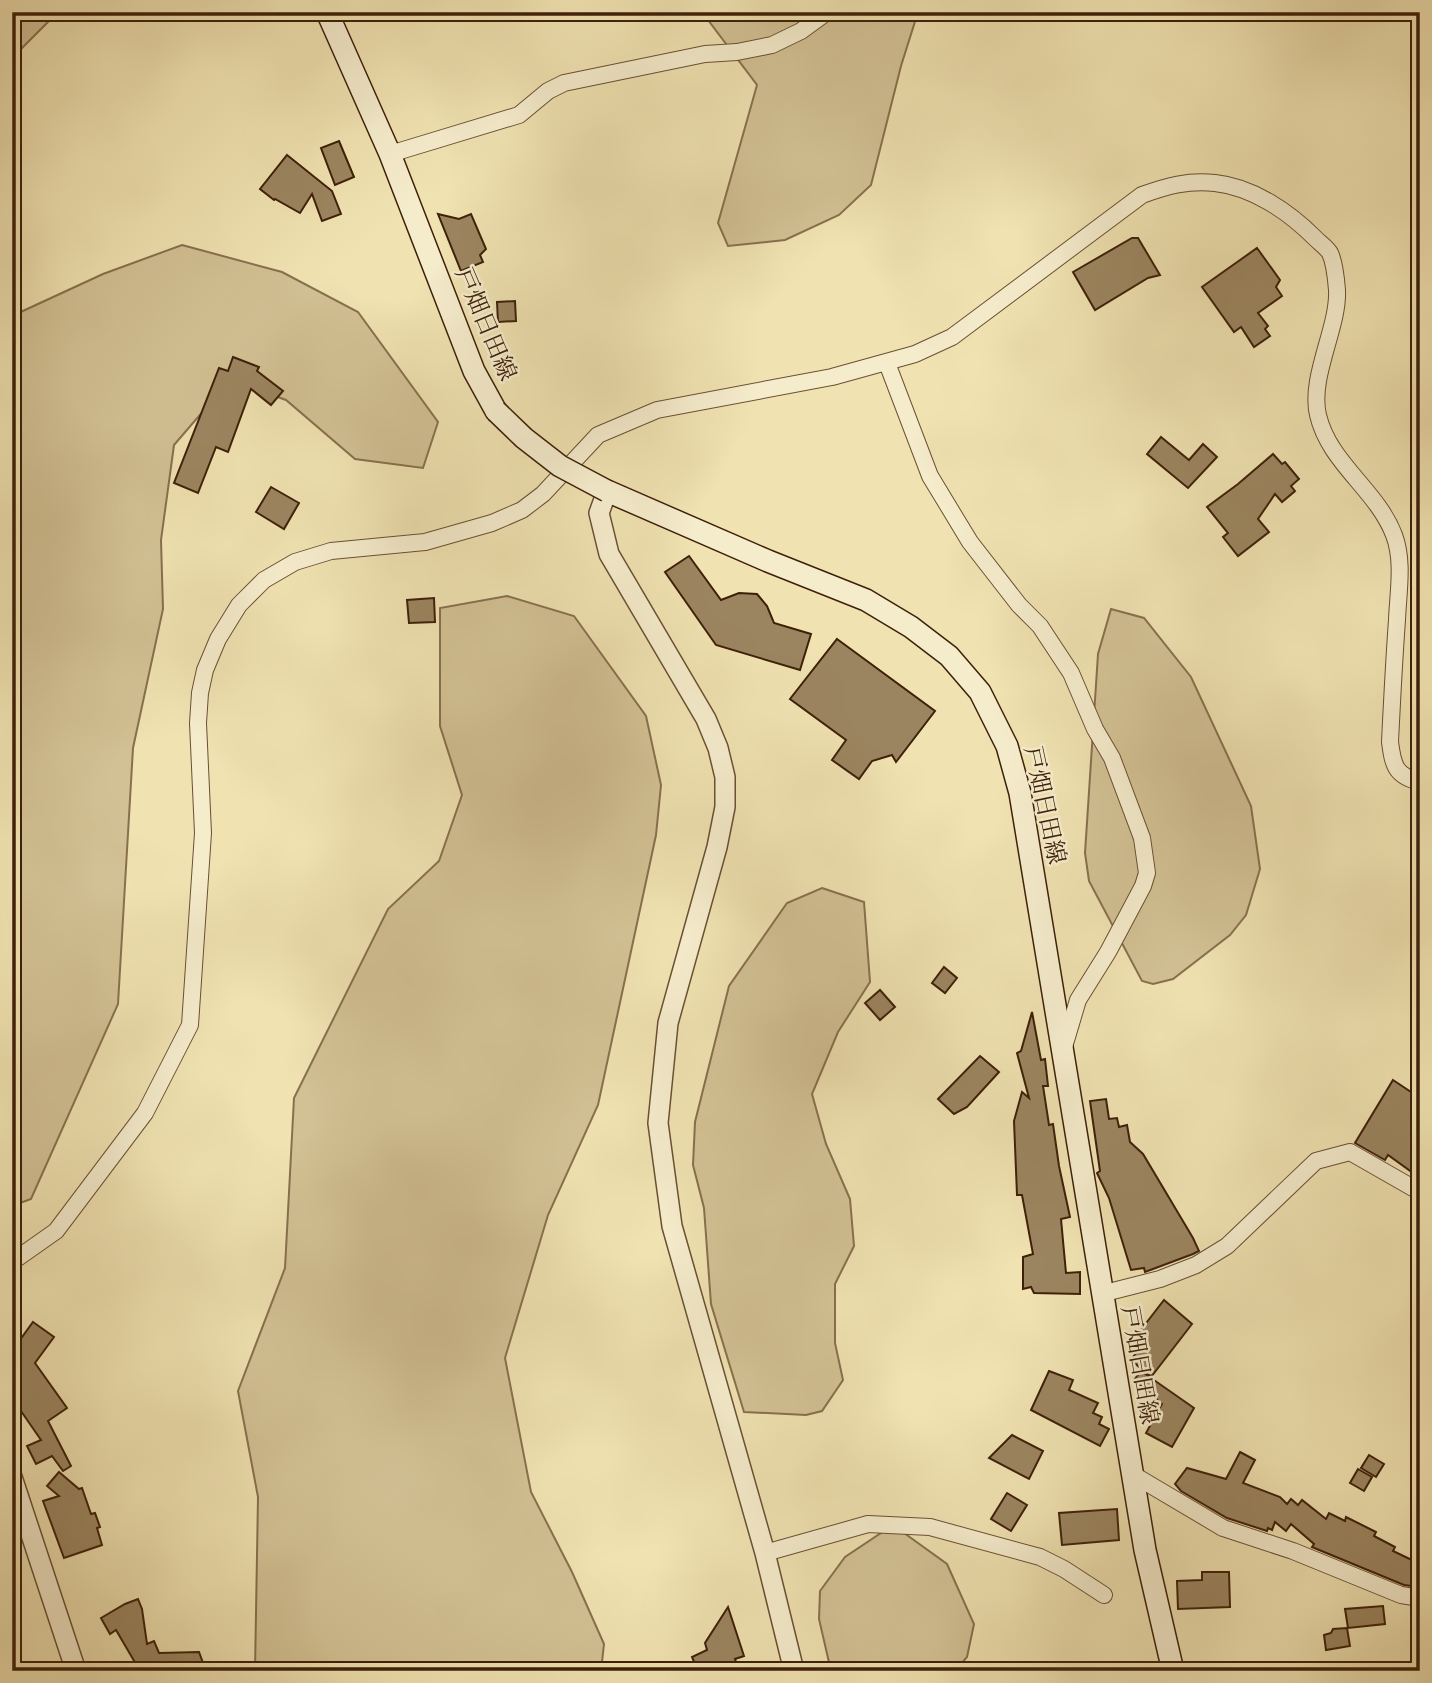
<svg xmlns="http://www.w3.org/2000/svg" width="1432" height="1683" font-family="Vollkorn,'Noto Serif JP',serif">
<rect width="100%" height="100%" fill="#f0e2b1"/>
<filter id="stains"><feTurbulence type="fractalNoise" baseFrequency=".00286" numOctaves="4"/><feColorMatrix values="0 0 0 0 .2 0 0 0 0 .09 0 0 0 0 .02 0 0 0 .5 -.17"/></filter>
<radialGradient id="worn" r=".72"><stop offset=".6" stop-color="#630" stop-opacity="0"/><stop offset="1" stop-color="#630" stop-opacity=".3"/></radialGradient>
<g fill="#d2c194" stroke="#88704e" stroke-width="2">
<path d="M12,12H58L12,58Z"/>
<path d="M702,12H918L901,66L871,185L839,215L785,240L728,246L718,223L757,85Z"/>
<path d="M182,245L282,272L358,312L438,422L423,468L355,459L286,400L230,380L174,445L161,540L163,609L133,748L118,1004L31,1199L12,1206V316L103,274Z"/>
<path d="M507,596L574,616L646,716L661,785L656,835L598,1105L548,1215L505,1358L531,1492L572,1572L604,1644L601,1671H255L258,1497L238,1391L285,1268L294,1098L388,909L439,861L462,795L440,726V608Z"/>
<path d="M1111,609L1144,618L1191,677L1251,806L1260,869L1246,915L1230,935L1173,979L1153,984L1142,981L1089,881L1085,853L1098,654Z"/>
<path d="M822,888L864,902L870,982L838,1032L812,1094L826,1144L850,1199L854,1246L835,1284V1343L843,1380L822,1411L806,1415L744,1412L711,1304L704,1208L693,1165L695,1122L729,986L787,903Z"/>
<path d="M893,1525L947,1564L974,1624L967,1657L955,1671H831L819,1619L820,1591L845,1557Z"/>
</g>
<g fill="#9b8560" stroke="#3e2009" stroke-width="2">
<path d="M339,141L354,177L335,185L321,148Z"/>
<path d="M287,155L332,191L341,214L322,221L312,194L300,213L275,199L274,200L260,189Z"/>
<path d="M438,214L459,219L471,214L486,249L480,255L483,262L461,271Z"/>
<path d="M1132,238H1138L1160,275L1148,278L1095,310L1073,272Z"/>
<path d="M1257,248L1280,280L1276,287L1282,296L1258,313L1268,326L1265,329L1270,336L1254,347L1241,327L1234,332L1202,287Z"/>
<path d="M515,301L516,321L498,322L497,302Z"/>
<path d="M233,357L259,367L257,371L283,391L271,405L251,389L228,452L216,447L198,493L174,483L219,368L228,371Z"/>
<path d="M1161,437L1189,460L1203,444L1217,457L1188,488L1147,454Z"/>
<path d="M1273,454L1282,464L1285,462L1299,479L1291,486L1295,491L1282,502L1275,494L1258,519L1269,532L1238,556L1223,537L1228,533L1207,507L1238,484Z"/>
<path d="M271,487L299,503L284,529L256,512Z"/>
<path d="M689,556L721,600L739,593L757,594L767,606L774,623L811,634L800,670L716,645L665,572Z"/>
<path d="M434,598L435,622L409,623L407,600Z"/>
<path d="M837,639L935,711L896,762L892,755L872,761L859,779L832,760L846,740L790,699Z"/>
<path d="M944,967L957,978L945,993L932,983Z"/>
<path d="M880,990L895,1007L880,1020L865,1003Z"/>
<path d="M1032,1012L1041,1060L1045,1059L1048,1086H1043L1049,1125L1053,1124L1059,1166L1070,1217L1061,1219L1066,1273L1080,1272V1294L1034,1293L1031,1287L1023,1289V1257L1033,1254L1022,1195H1017L1014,1121L1022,1092L1029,1098L1017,1053L1021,1051Z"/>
<path d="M980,1056L999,1072L967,1107L954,1114L938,1099Z"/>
<path d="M1393,1080L1420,1098V1178L1388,1155L1385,1160L1355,1143Z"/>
<path d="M1106,1099L1109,1119L1117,1118L1119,1127L1127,1125L1130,1142L1143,1154L1193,1238L1199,1251L1193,1254L1145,1272L1144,1268L1131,1270L1109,1198L1097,1173L1100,1171L1090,1101Z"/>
<path d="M1164,1300L1192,1324L1151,1377L1131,1360L1138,1350L1130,1344Z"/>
<path d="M33,1322L54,1337L35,1363L67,1408L48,1421L71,1466L63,1471L52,1456L36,1464L27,1446L41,1440L12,1398V1351Z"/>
<path d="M1049,1371L1073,1380L1069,1390L1098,1403L1093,1413L1102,1417L1099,1424L1109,1429L1100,1446L1031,1410Z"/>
<path d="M1141,1371L1194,1408L1172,1447L1146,1433L1162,1404L1134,1380Z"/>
<path d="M1012,1435L1043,1451L1029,1479L989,1458Z"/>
<path d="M1240,1452L1255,1460L1243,1483L1280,1497L1287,1504L1291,1499L1298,1505L1302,1500L1326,1519L1329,1513L1345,1521L1346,1517L1376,1532L1374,1536L1395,1547L1393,1551L1416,1562L1414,1565L1420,1569V1587L1404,1585L1324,1552L1312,1547L1314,1544L1291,1524L1286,1531L1275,1522L1272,1530L1268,1528L1267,1531L1227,1518L1181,1491L1175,1484L1187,1468L1226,1479Z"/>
<path d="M1369,1455L1384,1464L1376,1477L1361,1468Z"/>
<path d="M1358,1469L1372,1477L1364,1491L1350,1483Z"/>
<path d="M59,1472L79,1489L82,1488L91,1514L95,1513L100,1527L97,1528L102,1545L64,1558L43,1501L59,1496L47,1486Z"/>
<path d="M1007,1493L1027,1505L1011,1531L991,1519Z"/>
<path d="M1117,1509L1119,1540L1062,1545L1059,1513Z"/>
<path d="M1202,1572H1229L1230,1607L1178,1609L1177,1581L1202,1580Z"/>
<path d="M138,1599L142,1609L147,1644L154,1641L159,1653L199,1652L206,1671H140L116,1630L110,1634L101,1618L125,1604Z"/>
<path d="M1383,1606L1385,1624L1348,1628L1345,1609Z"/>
<path d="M728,1607L744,1656L735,1659L739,1671H698L692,1657L707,1650L705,1643Z"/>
<path d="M1347,1628L1350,1646L1326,1650L1324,1635L1331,1633L1333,1629Z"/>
</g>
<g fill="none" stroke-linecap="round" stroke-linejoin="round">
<defs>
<g id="minor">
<path d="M390,154L519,115L548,91L564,83L705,54L737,52L772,45L801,31L827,12"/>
<path d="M887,363L930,476L970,542L1019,605L1040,626L1071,673L1095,729L1112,758L1142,838L1147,873L1143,886L1108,952L1078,1000L1064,1047"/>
<path d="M12,1262L56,1231L145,1113L190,1025L203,833L198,723L200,693L205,670L218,639L239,605L264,580L295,562L331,551L425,542L492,523L522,510L543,494L598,435L657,410L832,377L915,354L952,337L1142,195C1167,186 1188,180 1215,183C1253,187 1289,212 1315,238C1320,243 1327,248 1330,253C1335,264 1336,278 1337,290C1339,327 1309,377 1318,415C1329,463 1377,490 1394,535C1404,561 1398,593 1397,620C1394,661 1392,701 1390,742C1393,765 1395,776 1420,782"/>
<path d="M1101,1294L1160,1279L1196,1265L1227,1246L1316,1161L1350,1152L1420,1192"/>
<path d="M1132,1474L1223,1528L1293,1551L1401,1595L1420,1598"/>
<path d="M765,1553L868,1524L930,1527L1040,1557L1064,1569L1104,1595"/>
</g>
<g id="tertiary">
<path d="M607,491L599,513L609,554L706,719L718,748L725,777V807L717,847L668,1023L658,1123L672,1226L765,1553L794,1671"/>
<path d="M12,1477L76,1671"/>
</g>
<g id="secondary">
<path d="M327,12L390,154L474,371L496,411"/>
<path d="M607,491L768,561L866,600L911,627L949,656L980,692L1007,746L1020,793L1145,1550L1173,1671"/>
</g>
</defs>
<use href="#minor" stroke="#6a5033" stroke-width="18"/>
<use href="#tertiary" stroke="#6a5033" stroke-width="22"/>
<use href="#secondary" stroke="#3e2009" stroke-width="24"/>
<use href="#minor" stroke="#f5eccc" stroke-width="16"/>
<use href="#tertiary" stroke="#f5eccc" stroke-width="19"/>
<use href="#secondary" stroke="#f5eccc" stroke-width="21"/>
<defs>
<path id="secondary-bridge" d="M496,411L524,438L560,466L607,491"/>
</defs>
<use href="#secondary-bridge" stroke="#3e2009" stroke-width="24" stroke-linecap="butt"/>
<use href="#secondary-bridge" stroke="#f5eccc" stroke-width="21"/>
</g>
<g text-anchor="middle" stroke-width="5" stroke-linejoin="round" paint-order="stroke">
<g font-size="24" fill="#3e2009" stroke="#f5eccc">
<text transform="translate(486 324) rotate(67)" y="8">戸畑日田線</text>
<text transform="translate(1045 805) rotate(78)" y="8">戸畑日田線</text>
<text transform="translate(1140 1365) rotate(80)" y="8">戸畑日田線</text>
</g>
</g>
<rect width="1432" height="1683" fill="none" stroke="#f0e2b1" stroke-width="42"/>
<rect x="14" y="14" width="1404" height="1655" fill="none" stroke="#3e2009" stroke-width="3.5"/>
<rect x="21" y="21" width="1390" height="1641" fill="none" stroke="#3e2009" stroke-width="2"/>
<rect width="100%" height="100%" filter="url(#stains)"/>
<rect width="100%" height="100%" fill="url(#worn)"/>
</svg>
